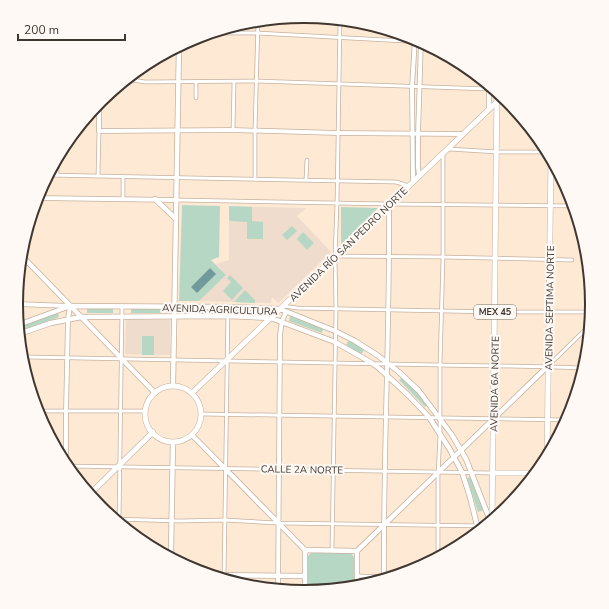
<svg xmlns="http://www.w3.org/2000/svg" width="609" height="609" font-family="'Nunito Sans',sans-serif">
<rect width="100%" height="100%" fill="#fee9d5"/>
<g fill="#efdccd">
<path d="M229,206L306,208L297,216L331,252L278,303L272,297L271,303L199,301L226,275L216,264L229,260Z"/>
<path d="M126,319L170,320V355L125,354Z"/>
</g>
<g fill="#b7d7c5">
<path d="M182,205L220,206L219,257L211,260L226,275L199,301H179Z"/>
<path d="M229,206L252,207V221L263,222V239H247V222L229,221Z"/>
<path d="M341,207L378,208L341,245Z"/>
<path d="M292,226L297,231L287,240L282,235Z"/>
<path d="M303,232L314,243L307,250L297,239Z"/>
<path d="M230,275L243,288L232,300L223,291L231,282L227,278Z"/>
<path d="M245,290L255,300V303L234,302Z"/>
<rect x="87" y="308" width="26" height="5"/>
<rect x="131" y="308" width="33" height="5"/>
<path d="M258,308V314L236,315V309Z"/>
<rect x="185" y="309" width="34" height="4"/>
<path d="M58,313L59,317L24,330L22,325Z"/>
<path d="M290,316L323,328L324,327L322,333L289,321Z"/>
<rect x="142" y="336" width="12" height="19"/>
<path d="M349,340L365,348L361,355L346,345Z"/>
<path d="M402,377L428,404L425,407L399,380Z"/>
<path d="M473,476L484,510L478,512L467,478Z"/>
<path d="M311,553H351L354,557V588L307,593L308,556Z"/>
</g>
<path fill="#729a9c" d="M210,268L216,274L197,293L191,287Z"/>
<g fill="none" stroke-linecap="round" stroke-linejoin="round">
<defs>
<g id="minor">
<path d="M209,33H257L423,42"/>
<path d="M127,79L145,82L256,81L489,89"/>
<path d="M196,98V82"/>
<path d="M233,130L234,82"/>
<path d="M449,149L497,152H549"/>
<path d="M57,159V175"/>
<path d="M48,175L396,182L409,186"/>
<path d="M98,176L99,131"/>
<path d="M123,177V199"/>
<path d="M255,179V131L258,21"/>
<path d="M306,179L307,160"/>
<path d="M177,200L389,204L575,206"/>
<path d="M335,256L443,257L572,260"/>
<path d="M283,306L297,308L495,312H592"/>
<path d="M21,357C161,359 301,362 440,365C489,366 537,366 585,368"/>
<path d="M549,365L591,324"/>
<path d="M37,411H146"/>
<path d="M202,414L568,420"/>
<path d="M66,466C208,467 350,470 492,473"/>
<path d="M114,519L179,521L225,520L278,523L487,526"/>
<path d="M119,523L122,306"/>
<path d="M332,550L336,309L335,256L337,203L340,19"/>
<path d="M438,559V475L440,434V365L443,257V153"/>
<path d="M357,576L397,577"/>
<path d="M224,580L228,307"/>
</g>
<g id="tertiary">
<path d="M132,74L173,49"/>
<path d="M99,103V131L233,130L338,133L463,134"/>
<path d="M419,176L418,167V134L421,41"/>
<path d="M413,182L412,87L415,38"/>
<path d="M37,198L177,200"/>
<path d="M16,304L70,306L68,319L66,412V466"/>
<path d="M384,580C383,455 390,330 389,204"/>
<path d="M278,590L280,335L282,321L286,312"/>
</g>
<g id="secondary">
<path d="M489,109V84"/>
<path d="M155,199L176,219"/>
<path d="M21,255L155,393"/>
<path d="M18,325L70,306L228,307L280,309L335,331L355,341L377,355L399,372L419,391L452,435L466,459L491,523"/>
<path d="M19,334L51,323L81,317L228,316L271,318L335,342L372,363L380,369L408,395L429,417L449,448L462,472L470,497L479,533"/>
<path d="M173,386L179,46"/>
<path d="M192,435L305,550"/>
<path d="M357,551L548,366"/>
<path d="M171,552L173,442"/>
<path d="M169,557L171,552L175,561"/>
<path d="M207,575L305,576"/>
<path d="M357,588V551"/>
<path d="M305,593V550L357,551"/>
</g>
<g id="primary">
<circle cx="173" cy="414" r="28"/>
<path d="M192,393L503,96"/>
<path d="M547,460L551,157"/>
<path d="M492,473H538"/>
<path d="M89,495L153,432"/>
<path d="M492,522L497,91"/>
</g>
</defs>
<use href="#minor" stroke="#c5b19e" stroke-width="4.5"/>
<use href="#tertiary" stroke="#c5b19e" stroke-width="5.5"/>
<use href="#secondary" stroke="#c5b19e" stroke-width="6"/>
<use href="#primary" stroke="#c5b19e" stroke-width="6"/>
<use href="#minor" stroke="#fff" stroke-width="3"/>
<use href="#tertiary" stroke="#fff" stroke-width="4"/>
<use href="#secondary" stroke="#fff" stroke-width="4.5"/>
<use href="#primary" stroke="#fff" stroke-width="5"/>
</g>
<g text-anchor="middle" stroke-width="4" stroke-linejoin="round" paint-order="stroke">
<rect fill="#fef9f5" stroke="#79716b" stroke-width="1" x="474" y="305" width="42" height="14" rx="3"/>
<g font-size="9" font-weight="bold" fill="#403730">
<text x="495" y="315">MEX 45</text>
</g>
<g font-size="10" fill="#403730" stroke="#fef9f5">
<text transform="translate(348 244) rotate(-44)" y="4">AVENIDA RÍO SAN PEDRO NORTE</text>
<text transform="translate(549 308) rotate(-89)" y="4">AVENIDA SEPTIMA NORTE</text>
<text transform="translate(220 309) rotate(2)" y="4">AVENIDA AGRICULTURA</text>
<text transform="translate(494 384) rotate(-89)" y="4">AVENIDA 6A NORTE</text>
<text transform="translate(302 469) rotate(1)" y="4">CALLE 2A NORTE</text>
</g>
</g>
<path d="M0 0H609V609H0ZM23 304a281 281 0 1 1 562 0a281 281 0 1 1-562 0Z" fill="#fef9f5" fill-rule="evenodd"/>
<path fill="none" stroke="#403730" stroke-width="2" d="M23 304a281 281 0 1 1 562 0a281 281 0 1 1-562 0Z"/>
<path d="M18 34v6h107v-6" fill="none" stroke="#403730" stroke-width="2"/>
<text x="24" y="34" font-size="12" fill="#403730" stroke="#fef9f5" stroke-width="3" paint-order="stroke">200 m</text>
</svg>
